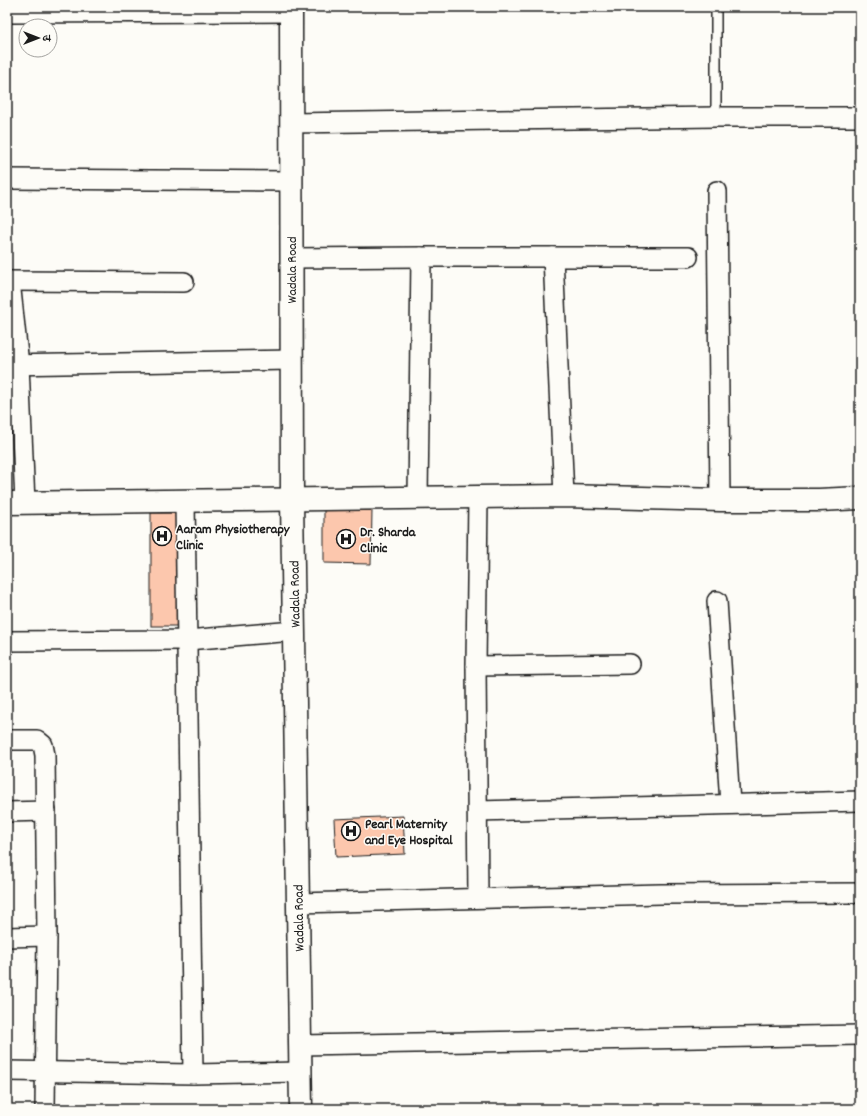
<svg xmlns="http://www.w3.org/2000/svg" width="867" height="1116" font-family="Dekko,'Playpen Sans Deva',sans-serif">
<rect width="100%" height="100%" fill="#fdfcf7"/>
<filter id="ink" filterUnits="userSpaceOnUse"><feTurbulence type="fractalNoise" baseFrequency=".025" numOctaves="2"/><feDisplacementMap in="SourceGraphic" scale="8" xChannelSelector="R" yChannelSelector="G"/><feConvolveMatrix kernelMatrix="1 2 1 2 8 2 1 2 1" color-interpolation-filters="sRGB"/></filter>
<g filter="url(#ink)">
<g fill="#fcc7ad" stroke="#1c1c1c">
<path d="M324,510H372L371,564L324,563Z"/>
<rect x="151" y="513" width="29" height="113"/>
<path d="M403,816L405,854L336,857L334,819Z"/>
</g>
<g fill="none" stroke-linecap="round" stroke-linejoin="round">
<defs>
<path id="service" d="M716,7V117"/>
<g id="minor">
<path d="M7,13L291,12"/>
<path d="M291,123L716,117H860"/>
<path d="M7,179L291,181"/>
<path d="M717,191L720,500"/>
<path d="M553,257L564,496"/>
<path d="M291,258L421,257H688"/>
<path d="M7,281L184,282"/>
<path d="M10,281L19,365L25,503"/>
<path d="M7,365L292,360"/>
<path d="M418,497L421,257"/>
<path d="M478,497L476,666L478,897"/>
<path d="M185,502L193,1074"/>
<path d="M717,601L730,804"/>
<path d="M7,641L187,640L294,631"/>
<path d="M476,666L630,664"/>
<path d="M7,740H37L43,745L45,755L47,936L45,1109"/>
<path d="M478,811L860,801"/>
<path d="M7,812L46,811"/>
<path d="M298,903L661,894L860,893"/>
<path d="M7,937L47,936"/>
<path d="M300,1045L860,1035"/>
<path d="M7,1071L193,1074L300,1072"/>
</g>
<g id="tertiary">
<path d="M291,7L292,500L301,1109"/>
<path d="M7,503L564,496L720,500H819L860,498"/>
</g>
</defs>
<use href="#service" stroke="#1c1c1c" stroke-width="12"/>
<use href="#minor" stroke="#1c1c1c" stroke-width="22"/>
<use href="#tertiary" stroke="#1c1c1c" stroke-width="25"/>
<use href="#service" stroke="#fdfcf7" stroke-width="9"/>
<use href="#minor" stroke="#fdfcf7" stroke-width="19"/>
<use href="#tertiary" stroke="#fdfcf7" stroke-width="22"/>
</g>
</g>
<defs>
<symbol id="hospital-ring" viewBox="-11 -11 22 22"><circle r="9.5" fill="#fdfcf7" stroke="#1c1c1c" stroke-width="1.5"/><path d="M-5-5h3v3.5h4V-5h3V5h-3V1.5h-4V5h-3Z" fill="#1c1c1c"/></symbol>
</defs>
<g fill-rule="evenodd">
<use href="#hospital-ring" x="151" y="525" width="22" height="22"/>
<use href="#hospital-ring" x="335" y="528" width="22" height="22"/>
<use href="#hospital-ring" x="340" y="820" width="22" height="22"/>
</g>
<g text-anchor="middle" stroke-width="3" stroke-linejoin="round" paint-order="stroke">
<g font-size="14" fill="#1c1c1c" stroke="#fdfcf7">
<text transform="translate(291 270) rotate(-90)" y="5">Wadala Road</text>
<text transform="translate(294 594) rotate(-91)" y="5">Wadala Road</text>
<text transform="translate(298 918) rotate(-91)" y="5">Wadala Road</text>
</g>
<g font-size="14" font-weight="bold" fill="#1c1c1c" stroke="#fdfcf7" text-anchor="start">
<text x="176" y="533">Aaram Physiotherapy<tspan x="176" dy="16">Clinic</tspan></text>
<text x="360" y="536">Dr. Sharda<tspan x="360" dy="16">Clinic</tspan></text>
<text x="365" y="828">Pearl Maternity<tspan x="365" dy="16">and Eye Hospital</tspan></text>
</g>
</g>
<rect width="867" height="1116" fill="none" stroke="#fdfcf7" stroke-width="24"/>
<rect x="12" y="12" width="843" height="1092" fill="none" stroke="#1c1c1c" stroke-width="1.5" filter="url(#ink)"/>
<g transform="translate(38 38) rotate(90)"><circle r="19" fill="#fdfcf7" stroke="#a3a29f"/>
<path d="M0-3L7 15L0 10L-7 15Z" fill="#1c1c1c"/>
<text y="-6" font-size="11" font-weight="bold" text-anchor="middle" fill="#1c1c1c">उ</text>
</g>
</svg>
